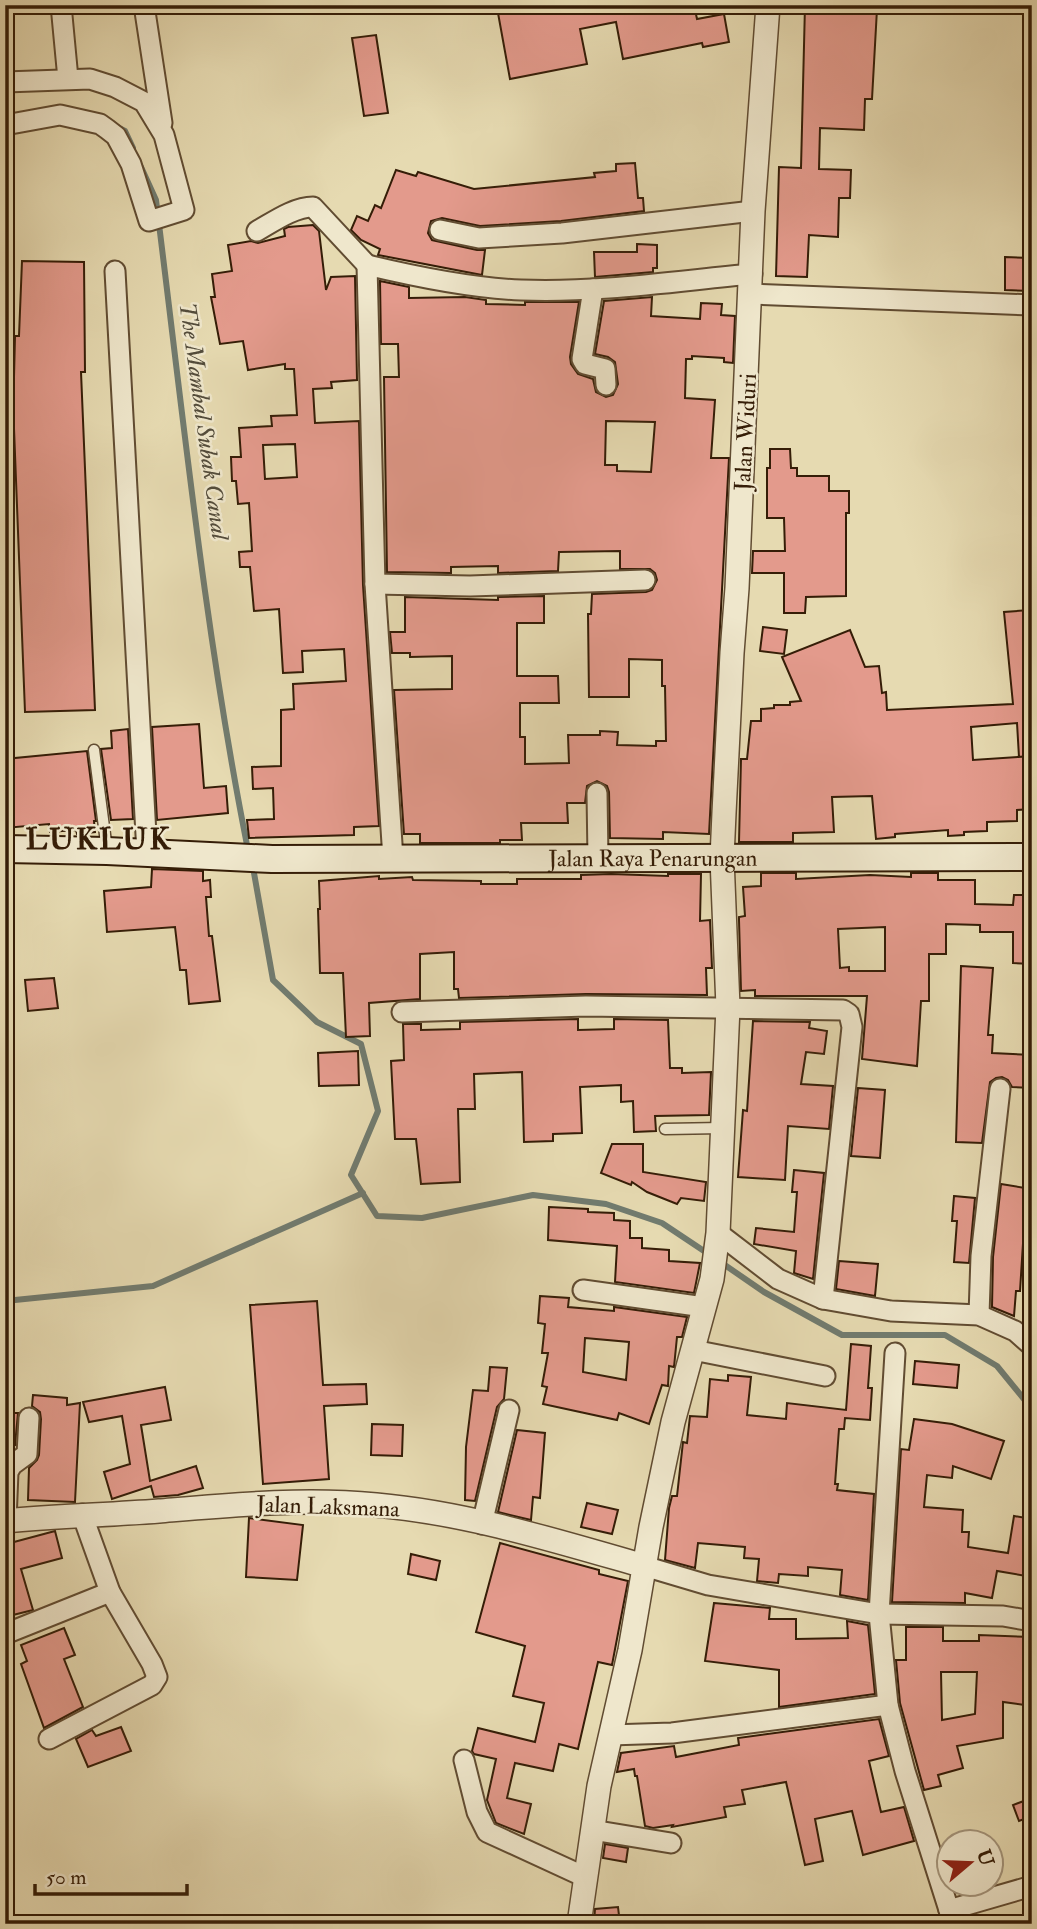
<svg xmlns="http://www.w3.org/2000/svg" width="1037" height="1929" font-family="'IM FELL Double Pica',serif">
<rect width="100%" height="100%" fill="#e6dab1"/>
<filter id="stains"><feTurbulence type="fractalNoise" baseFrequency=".00286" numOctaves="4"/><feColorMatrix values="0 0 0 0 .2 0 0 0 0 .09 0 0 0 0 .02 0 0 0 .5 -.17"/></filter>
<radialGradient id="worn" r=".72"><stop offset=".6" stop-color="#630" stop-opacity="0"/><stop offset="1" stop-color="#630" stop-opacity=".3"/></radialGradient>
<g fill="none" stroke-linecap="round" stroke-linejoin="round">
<g stroke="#717b6f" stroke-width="6">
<path d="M117,127L125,131L133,148"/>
<path d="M141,167L156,200C183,415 205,633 247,845"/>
<path d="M254,873L273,980L317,1022L361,1044L378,1111L351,1175L377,1216L422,1218L533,1195L606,1204L662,1223L710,1255"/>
<path d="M719,1261L764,1292L842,1335H945L997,1366L1032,1409"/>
<path d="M5,1301L153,1286L363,1193"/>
</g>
</g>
<g fill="#e39a8c" stroke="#351d07" stroke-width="2" fill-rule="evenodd">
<path d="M545,5H694L697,19L724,14L729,42L703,47L702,43L623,59L616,22L580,29L587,64L510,79L498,13Z"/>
<path d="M805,5H874V9H877L872,99H865L864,130L820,128L819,169L851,170L850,198H839L838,237L809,235L807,277L776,276L779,167L801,168Z"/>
<path d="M376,35L388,113L364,116L352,38Z"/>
<path d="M635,163L638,198H643L644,211L561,221L480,226L442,218L431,221L428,233L432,240L477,250H485L482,275L378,255L380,249L361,240L351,230L357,216L368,221L375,205L381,208L396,170L416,176L418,172L474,189L595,177L594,173L616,171V164Z"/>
<path d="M313,225L319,231L326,290L331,277L355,276L357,380L331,382L332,388L313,389L315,423L359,421L363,585L379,826L354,827V835L249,838L247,820L274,819L273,788L253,789L252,767L281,766V710L294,709L293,684L346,681L344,649L302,651L303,672L283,673L279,609L254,611L250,567H240L239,552L252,551L249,503L238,504L236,481H232L231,457H241L239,428L272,426L271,416L297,415L294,369H285V364L248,370L243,341L220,344L211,297H215L212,274L232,271L228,245L251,241L258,243L285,236L284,229L288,227ZM295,444L297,477L265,479L263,445Z"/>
<path d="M637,244L657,245V268H653V272L595,277L594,252H637Z"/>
<path d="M1005,257L1032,258V291L1005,290Z"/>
<path d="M22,261L84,262L85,372H81L95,710L25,712L12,377H14L15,336H19Z"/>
<path d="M380,281L409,287V298L465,297L486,300V304L525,305V302H579L570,357L571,364L578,374L593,379L596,392L606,397L613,395L618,384L615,362L608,357L595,354L604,301L652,297L651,316L700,319L701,303L722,304L721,315L735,316L733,363L724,362V358L692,356V359H686L685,398L715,400L711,458H729L709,834L663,832V839L610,838L609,792L607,786L597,781L587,786L585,803H567L568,823H521L522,840H500V843H420V834H404L394,690L452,689V656L410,657V653H392L390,632H405V597L498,600V597L544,596V623H517V676H558L559,703H520V737H525V764L569,763L568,735H600V731L618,732L617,745L656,746V741H666L665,686H662V660L629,659V697H589L588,614H591L592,594L646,592L652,590L657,580L655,573L650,569H620V551L559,552L558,571L498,573V566L451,567V573L387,572L384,377H399L398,344H381ZM606,421L655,422L651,472L617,471V465H605Z"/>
<path d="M770,449H790L791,468H797V476H829V491H849V513H846V596L806,597L805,613H784V573H752L753,551H785L784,518H767V468H770Z"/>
<path d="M1029,610L1032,642V756L1019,757L1017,723L971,727L973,760L1032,756V809L1017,810V821L987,822V831L964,832V835L948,836V830L895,834V837L876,839L872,796L832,797L834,832L793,833V842H739L741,759H747L751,721H761V709L774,708V705H790V702L801,701L782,657L850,630L865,667L879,666L882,693L886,692L887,710L1013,704L1004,612Z"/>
<path d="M763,627L787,630L784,654L760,651Z"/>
<path d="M199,724L204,788L226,786L228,813L157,820L152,727Z"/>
<path d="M128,729L133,819L111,820L101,749L112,748L111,731Z"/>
<path d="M87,751L96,821H94L95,832L77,834L76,830L50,832L49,824L5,828V759Z"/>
<path d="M152,869L203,871V881L210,880L211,897H206L209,936H212L220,1001L189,1004L186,970H180L175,927L107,932L104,891L151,887Z"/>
<path d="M761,873H796V879L870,875L911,877V873H938V880H975V904L1013,905L1014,895H1032V964L1013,963V932H980V925L946,924V954H929V1001H921L917,1066L862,1059L867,996H755V990L741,991L739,920V917L745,916L743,887L761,886ZM885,927V971H849V967L840,968L838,929Z"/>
<path d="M611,874L668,876V874H701L700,921L710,920L712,968H706L707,995L586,994L459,998L458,989H454V952L420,954V999L369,1003L370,1036L346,1037L343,973H320L318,909H320L319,881L379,876V879L412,877L413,880L481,881V884H517V879H581V875Z"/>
<path d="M961,966L993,968L988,1035H993L992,1053L1032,1055V1088L1012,1087L1008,1080L1002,1077L996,1078L990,1082L982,1143L956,1142Z"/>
<path d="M54,978L58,1008L28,1011L25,980Z"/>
<path d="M578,1019V1030L614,1029V1019L668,1020L670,1068H682V1073L711,1072L709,1115L655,1116L656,1131L634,1132L633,1101L621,1102V1085L580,1087L582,1133L553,1134V1141L524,1142L522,1072L474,1074L475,1109H458L460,1182L421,1184L416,1139H395L391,1061L404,1060L403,1024H421V1030L460,1029V1022Z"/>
<path d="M753,1021L810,1022L809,1028L827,1031L824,1054L806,1052L801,1084L833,1086L829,1129L788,1126L785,1180L738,1177L743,1110L747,1111Z"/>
<path d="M358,1051L359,1085L319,1086L318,1053Z"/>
<path d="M858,1088L885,1090L880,1158L851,1156Z"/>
<path d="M612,1144H643V1172L706,1182L704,1201L681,1198L677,1204L647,1192L632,1182L631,1185L601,1173Z"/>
<path d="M794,1170L824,1173L813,1279L794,1273L796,1251L754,1244L756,1228L794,1232L797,1192H792Z"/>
<path d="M1001,1184L1031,1189L1028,1213L1025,1212L1020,1291H1016L1014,1316L992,1307L993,1257Z"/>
<path d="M954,1196L975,1198L969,1263L954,1262L957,1221H952Z"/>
<path d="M549,1207L588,1209V1212L614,1213V1220L630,1221V1238H642V1248L669,1250V1261L700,1263L694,1293L615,1282L617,1246L548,1240Z"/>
<path d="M839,1261L878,1264L875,1296L836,1289Z"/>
<path d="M540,1296L569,1298L568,1307L614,1311V1307L687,1317L682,1337H677L674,1367L669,1366L668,1386L662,1385L649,1424L619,1413L617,1420L543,1404L547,1387L542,1386L548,1353H542L545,1324L538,1323ZM585,1338L629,1342L626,1380L583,1372Z"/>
<path d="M317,1301L323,1385L366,1384L367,1404L324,1406L329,1479L263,1484L250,1305Z"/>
<path d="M851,1344L871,1346L868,1388H872L870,1420L845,1418L844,1429H839L835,1484H838L837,1490L874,1494L868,1600L840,1595L842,1570L808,1567V1576L779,1574L778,1583L757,1581L759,1559L744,1558L745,1547L698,1543L695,1568L665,1560L669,1508L672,1496H677L683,1442L687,1443L690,1416L707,1417L710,1379L728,1381V1375L751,1377L747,1415L786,1419L787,1403L846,1410Z"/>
<path d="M915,1361L959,1365L957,1388L913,1384Z"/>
<path d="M490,1367L507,1368L504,1399L497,1407L475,1501L465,1500L466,1447L473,1390L488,1391Z"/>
<path d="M165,1387L171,1420L141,1425L150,1481L196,1466L203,1488L178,1495L154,1497L151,1486L112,1499L104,1472L130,1464L122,1416L89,1422L83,1402Z"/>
<path d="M33,1395L67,1398V1405L80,1403L75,1502L28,1500L29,1468L37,1460L39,1455L41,1419L40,1412L32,1406Z"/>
<path d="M5,1413H18L15,1445L5,1446Z"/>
<path d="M914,1419L952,1424L1004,1441L991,1479L953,1466L952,1478L927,1475L924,1507L963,1510L962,1532H969L968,1547L1008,1553L1014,1516L1032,1519V1577L997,1571L992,1598L965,1593V1603L892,1602L901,1449L909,1450Z"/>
<path d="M372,1424L403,1425L402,1456L371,1455Z"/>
<path d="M517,1430L545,1433L540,1498L533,1497L531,1520L498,1512Z"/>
<path d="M587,1503L618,1510L612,1534L581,1527Z"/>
<path d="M249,1518L303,1525L297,1580L246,1577Z"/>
<path d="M55,1531L62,1558L21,1569L33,1610L5,1617V1535L12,1534L14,1542Z"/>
<path d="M500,1543L599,1570V1574L628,1581L612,1665L598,1662L578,1749L559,1744L553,1771L515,1763L507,1798L531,1804L524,1834L496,1823L487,1800L496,1759L474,1754L472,1751L478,1728L535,1742L544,1703L513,1696L525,1646L476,1632Z"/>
<path d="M411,1554L440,1561L436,1580L408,1574Z"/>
<path d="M714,1603L770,1608L769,1619H796V1639L848,1638L847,1621L868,1625L875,1694L779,1707V1670L705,1661Z"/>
<path d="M906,1627H943V1641H979V1635L1032,1637V1706L1003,1702V1738L957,1746L963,1768L938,1775L941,1786L924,1790L900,1703L896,1660H906ZM941,1672H977L975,1714L942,1720Z"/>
<path d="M64,1628L75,1655L64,1659L83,1707L44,1728L21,1664L27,1661L21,1645Z"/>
<path d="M879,1719L889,1756L869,1761L881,1812L904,1807L914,1841L863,1855L852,1811L815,1819L823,1861L805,1865L786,1782L742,1790L745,1804L724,1807L726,1817L672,1827L673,1825L653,1828L645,1826L637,1776H635L634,1769L617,1772L621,1753L674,1746L676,1757L739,1745L738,1738Z"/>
<path d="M121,1727L131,1751L88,1767L76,1739L92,1730L96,1736Z"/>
<path d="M1032,1798V1816L1019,1821L1013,1805Z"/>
<path d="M605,1844L628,1848L626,1862L603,1858Z"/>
<path d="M618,1907L620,1924H594L595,1909Z"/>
</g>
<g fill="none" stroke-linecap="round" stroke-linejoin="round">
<defs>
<g id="service">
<path d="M94,750L107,850"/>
<path d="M665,1129L722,1128"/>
</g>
<g id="minor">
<path d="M61,5L68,79"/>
<path d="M144,5L162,123"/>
<path d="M5,82L90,79L115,87L144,102L164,135L184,210L149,221L131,164L116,136L107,129L100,124L60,115L5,125"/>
<path d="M440,230L479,238L562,233L753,211"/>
<path d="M257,231C273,222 294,207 313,207L367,265"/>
<path d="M115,271L147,853"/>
<path d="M593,289L582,359L585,364L605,369L606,385"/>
<path d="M751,294L1032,305"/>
<path d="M375,584L470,586L645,580"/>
<path d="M597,793L598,858"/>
<path d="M393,859L375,584L367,265C417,277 470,288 521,290C598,293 676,281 752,274"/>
<path d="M402,1012L586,1006L843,1010L849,1014L852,1027L823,1299"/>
<path d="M718,1233L778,1279L823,1299L891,1311L979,1315L1015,1331L1032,1346"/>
<path d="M583,1290L704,1307"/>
<path d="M979,1315L981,1256L1000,1089"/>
<path d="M693,1350L825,1376"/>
<path d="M895,1353L879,1614L888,1705L905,1771L949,1910"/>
<path d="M6,1521L8,1472L12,1465L27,1454L29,1418"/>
<path d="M482,1524L509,1410"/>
<path d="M644,1566L708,1585L879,1614L1003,1616L1032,1621"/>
<path d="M5,1634L110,1592"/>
<path d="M610,1735L672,1733L888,1705"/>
<path d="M49,1739L152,1685L157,1677L152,1664L110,1592L82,1514"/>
<path d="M464,1760L477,1812L487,1832L585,1877"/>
<path d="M592,1830L671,1843"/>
<path d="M953,1924L949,1910L1032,1886"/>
</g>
<g id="tertiary">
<path d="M5,1521C56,1516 107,1515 159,1511C231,1505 304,1498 376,1505C467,1513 557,1541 644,1566"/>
<path d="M579,1924L599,1786L630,1650L651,1527L673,1422L712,1279L718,1233L728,1007L722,858L724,813L732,653L737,588L753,211L768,5"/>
</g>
<g id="secondary">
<path id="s1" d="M5,849L107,851L272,859L1032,857"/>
</g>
</defs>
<use href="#service" stroke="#614c32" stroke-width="13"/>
<use href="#minor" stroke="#614c32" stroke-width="23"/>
<use href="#tertiary" stroke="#614c32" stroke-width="26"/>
<use href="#secondary" stroke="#351d07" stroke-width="30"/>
<use href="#service" stroke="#efe7cc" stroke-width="10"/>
<use href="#minor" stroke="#efe7cc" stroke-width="19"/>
<use href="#tertiary" stroke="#efe7cc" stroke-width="23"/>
<use href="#secondary" stroke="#efe7cc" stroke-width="26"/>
</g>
<g text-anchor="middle" stroke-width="5" stroke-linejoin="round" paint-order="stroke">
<g font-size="23" fill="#351d07" stroke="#efe7cc">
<text transform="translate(745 432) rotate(-87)" y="8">Jalan Widuri</text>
<text dy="8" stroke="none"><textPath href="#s1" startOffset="648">Jalan Raya Penarungan</textPath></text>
<text transform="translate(328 1506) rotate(2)" y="8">Jalan Laksmana</text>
</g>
<g font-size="24" font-style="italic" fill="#534c3b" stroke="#efe7cc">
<text transform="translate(204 421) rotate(82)" y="8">The Mambal Subak Canal</text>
</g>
<g font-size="30" font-weight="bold" letter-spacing="2" fill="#351d07" stroke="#efe7cc">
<text x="99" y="849">LUKLUK</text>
</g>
</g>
<rect width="1037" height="1929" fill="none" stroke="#e6dab1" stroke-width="28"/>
<rect x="7" y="7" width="1023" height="1915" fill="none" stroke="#351d07" stroke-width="3.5"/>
<rect x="14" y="14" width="1009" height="1901" fill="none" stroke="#351d07" stroke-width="2"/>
<g transform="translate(970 1863) rotate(71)"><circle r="33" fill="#efe7cc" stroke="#a5967d" stroke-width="2"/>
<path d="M0-5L12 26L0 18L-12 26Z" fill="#8f2418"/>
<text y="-10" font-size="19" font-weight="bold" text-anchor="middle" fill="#351d07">U</text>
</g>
<path d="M35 1884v10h152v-10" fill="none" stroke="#351d07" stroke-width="3.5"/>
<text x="46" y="1884" font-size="21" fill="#351d07" stroke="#efe7cc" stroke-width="5" paint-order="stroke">50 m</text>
<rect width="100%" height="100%" filter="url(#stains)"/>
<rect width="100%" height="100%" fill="url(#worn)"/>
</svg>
